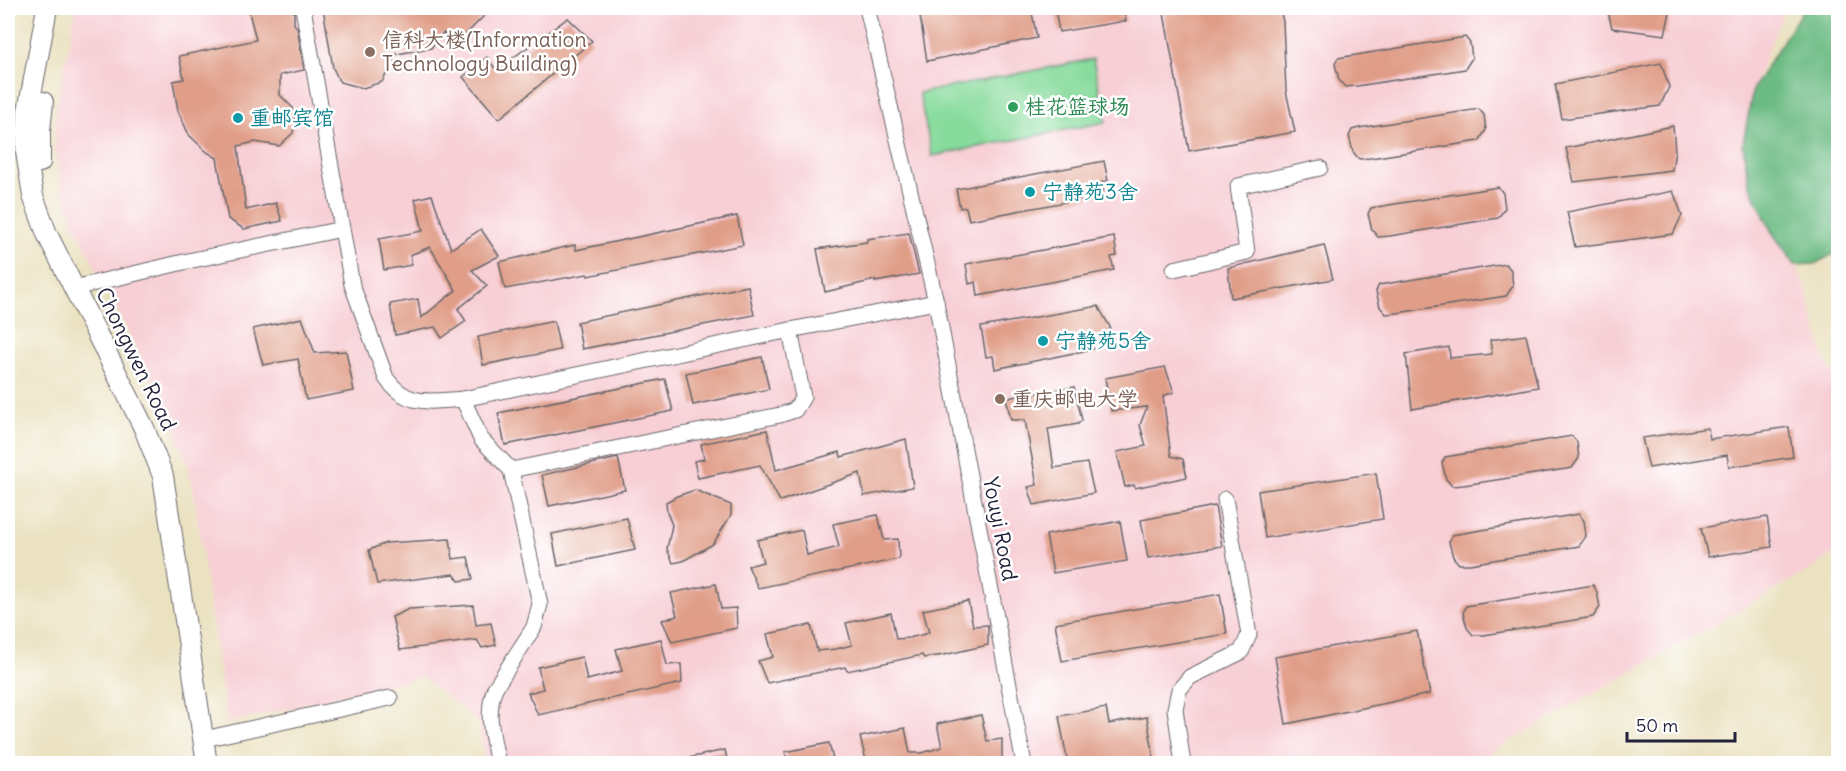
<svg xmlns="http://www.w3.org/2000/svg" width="1846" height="771" font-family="Delius,'LXGW WenKai TC',sans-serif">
<rect width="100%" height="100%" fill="#fff"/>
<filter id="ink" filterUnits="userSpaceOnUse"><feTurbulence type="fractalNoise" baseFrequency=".0167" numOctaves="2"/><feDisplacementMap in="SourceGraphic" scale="12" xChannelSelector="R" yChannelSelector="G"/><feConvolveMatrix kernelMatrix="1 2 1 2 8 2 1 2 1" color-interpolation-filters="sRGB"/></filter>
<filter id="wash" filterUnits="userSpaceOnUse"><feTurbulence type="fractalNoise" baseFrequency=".008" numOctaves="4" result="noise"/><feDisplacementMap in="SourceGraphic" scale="24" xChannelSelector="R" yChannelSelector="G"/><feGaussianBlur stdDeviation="1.35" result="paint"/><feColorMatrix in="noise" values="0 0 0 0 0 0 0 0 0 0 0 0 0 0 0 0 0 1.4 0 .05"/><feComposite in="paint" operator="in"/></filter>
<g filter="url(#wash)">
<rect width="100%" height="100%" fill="#ebe2c1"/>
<path fill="#f7cfd5" d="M76,8H1785L1753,88L1772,232L1795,265L1805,285L1824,358L1838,385V550L1815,567L1472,763H486L478,722L422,677L227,723L194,494L188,464L169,413L74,224L61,185L55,148L56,110Z"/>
<path fill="#87db9c" stroke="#547e6c" stroke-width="1.5" d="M1093,59L1106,122L932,156L919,93Z"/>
<path fill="#6dbb84" stroke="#486e60" stroke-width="1.5" d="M1804,8H1838V252L1814,264L1795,265L1772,232L1749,184L1743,144L1753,88Z"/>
<g id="blocks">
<g fill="#e09d87">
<path d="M248,8H294V24L297,27L304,70L280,75V95L293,108L295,119L293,133L279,146L255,142L238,146L246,210L276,203L282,221L244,229L228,219L217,158L207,152L189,135L178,111L173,81L184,79L179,56L256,40Z"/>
<path d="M323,8H492L459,41L443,33L431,48L397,54L382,82L363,88L340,82L333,68Z"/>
<path d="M957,8H1031L1037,38L927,61L920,16Z"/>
<path d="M1055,8H1123L1126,21L1059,32Z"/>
<path d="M1163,8H1280L1283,22L1286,91L1295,132L1189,151Z"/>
<path d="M1607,8H1671L1665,35L1612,28Z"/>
<path d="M568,18L592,41L499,119L463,77L487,57L496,70Z"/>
<path d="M1465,37L1470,43L1472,58L1465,69L1357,86L1345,87L1339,80L1335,64L1338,58Z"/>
<path d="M1661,63L1669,87L1660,106L1562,119L1555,84Z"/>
<path d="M1479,109L1484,115L1486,130L1479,141L1371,158L1359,159L1353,152L1349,136L1352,130L1359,128Z"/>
<path d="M1673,126L1675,151L1672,170L1574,182L1566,148Z"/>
<path d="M1104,161L1108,181L1102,182L1104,195L969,220L966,207L960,208L956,189Z"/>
<path d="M1498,187L1503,193L1505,208L1498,218L1390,236L1378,237L1372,230L1368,214L1371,208Z"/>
<path d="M1673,191L1682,215L1673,234L1575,247L1567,212Z"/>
<path d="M432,195L451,249L481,229L499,256L472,270L487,286L458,309L466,321L442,338L435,327L395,335L390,304L418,299L421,318L456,290L430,247L410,255L412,265L384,270L379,239L423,231L415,199Z"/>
<path d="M737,216L743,245L588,276L587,274L505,289L499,262L575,245L576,250Z"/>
<path d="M909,233L919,274L875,282V280L825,292L817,249L867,242V239Z"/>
<path d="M1114,237L1117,256L1111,257L1114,270L978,296L976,282L969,284L966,264Z"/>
<path d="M1324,245L1333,279L1231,298L1228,268Z"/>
<path d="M1506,264L1511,270L1513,286L1506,296L1397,313L1386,314L1380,307L1376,291L1379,285Z"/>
<path d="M748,286L754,315L582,349L577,322Z"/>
<path d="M1098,306L1110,327L1109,334L1098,348L995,369L993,356L986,357L981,327Z"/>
<path d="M302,318L315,353L346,351L354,391L306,400L298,359L263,365L253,329Z"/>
<path d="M554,321L560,350L483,365L478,337Z"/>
<path d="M1526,335L1538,387L1412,409L1406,354L1449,347L1450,358L1492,354L1490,340Z"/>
<path d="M762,357L769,389L693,405L686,373Z"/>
<path d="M1165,367L1174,392L1163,396L1171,456L1183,459L1187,477L1135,488L1134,485L1125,487L1117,452L1146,446L1140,425L1147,407L1111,411L1105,378Z"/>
<path d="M665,379L673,411L505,445L498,413Z"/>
<path d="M1074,387L1082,420L1078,424L1048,429L1054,468L1087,463L1094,493L1034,505L1028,487L1037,485L1025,420H1011L1006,398Z"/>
<path d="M1789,427L1793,457L1729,467L1727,455L1649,468L1642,438L1708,428L1710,439Z"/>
<path d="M767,430L776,470L840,452L841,457L906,439L913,487L864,496L860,473L780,501L760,465L698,478L694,461L704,459L701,444Z"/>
<path d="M1572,436L1577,442L1579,458L1572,468L1464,485L1452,486L1446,479L1442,463L1445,457Z"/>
<path d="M618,458L625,490L549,506L542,475Z"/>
<path d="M1376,473L1383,519L1265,538L1258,491Z"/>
<path d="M695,490L731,505V515L713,544L683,561L673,563L667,549L672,525L667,512L666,502L677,496Z"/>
<path d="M1215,506L1222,546L1148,558L1141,520Z"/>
<path d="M1579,514L1584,521L1586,536L1579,546L1470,564H1459L1453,557L1449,542L1452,535Z"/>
<path d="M878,515L884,540L898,539L899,559L758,588L748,566L763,562L757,540L802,530L807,555L839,547L833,524Z"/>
<path d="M1767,517L1772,547L1708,557L1701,528Z"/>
<path d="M627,518L635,550L558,566L552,534Z"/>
<path d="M1120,521L1127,561L1053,573L1046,535Z"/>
<path d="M450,539L453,559L468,557L473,579L459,581L454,574L377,584L369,550L386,543Z"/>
<path d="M716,584L721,609L736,608L737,628L672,642L662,620L677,616L671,593Z"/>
<path d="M1593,585L1597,592L1600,607L1593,617L1484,635H1473L1467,628L1463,613L1466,606Z"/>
<path d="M1220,594L1227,634L1062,661L1055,623Z"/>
<path d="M968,601L973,626L988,625V645L944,655L924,658L922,655L847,671L845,667L767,683L758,661L773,657L767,634L811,625L817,651L836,649L852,645L846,623L891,613L896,639L909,638L929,633L923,610Z"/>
<path d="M473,605L476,625L491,623L496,645L482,648L477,640L400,650L392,617L409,609Z"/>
<path d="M1417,631L1430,694L1286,724L1275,657Z"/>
<path d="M661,639L667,665L681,664L682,683L538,715L528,693L543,689L538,667L582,657L587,680L622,671L616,649Z"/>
<path d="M1106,708L1109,724L1147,717L1155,764H1068L1059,716Z"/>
<path d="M981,715L987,741L1002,739V759L979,764H867L860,737L905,728L910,753H922L942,747L937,724Z"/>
<path d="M829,743L834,764H788L785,752Z"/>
<path d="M725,750L728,764H688V758Z"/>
</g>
</g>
</g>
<g filter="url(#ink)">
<use href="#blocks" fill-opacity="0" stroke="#68656a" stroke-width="1.5"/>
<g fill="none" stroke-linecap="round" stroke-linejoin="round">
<defs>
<g id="minor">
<path d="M303,8L352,285L386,378C407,408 431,401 463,399L790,330L936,302L867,8"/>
<path d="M1174,269L1247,252L1238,186L1320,168"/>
<path d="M74,288L188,261L342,229"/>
<path d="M936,302L1024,764"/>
<path d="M463,399L481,439L511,470L540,604L534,627L495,688C485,713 493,738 498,764"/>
<path d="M511,470L780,415L795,410L803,397L790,330"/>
<path d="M204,739L390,698"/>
<path d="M1183,764L1175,709L1179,690L1190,677L1241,652L1249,635L1225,499"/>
</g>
<g id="major">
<path d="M47,8L28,111L26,152L33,196L47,234L144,428L163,476L207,764"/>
<path d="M40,162V131L43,102"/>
</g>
</defs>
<use href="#minor" stroke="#68656a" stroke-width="17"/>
<use href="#major" stroke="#68656a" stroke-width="22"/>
<use href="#minor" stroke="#fff" stroke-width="15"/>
<use href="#major" stroke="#fff" stroke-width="20"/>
</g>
</g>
<g fill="#8d6e63" stroke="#fff" stroke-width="2">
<circle cx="370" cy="52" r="6"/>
<circle cx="1000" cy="399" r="6"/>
</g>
<circle fill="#2e9e5b" stroke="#fff" stroke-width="2" cx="1013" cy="107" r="6"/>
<g fill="#0f9aa8" stroke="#fff" stroke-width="2">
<circle cx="238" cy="118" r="6"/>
<circle cx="1030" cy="192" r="6"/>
<circle cx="1043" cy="341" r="6"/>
</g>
<g text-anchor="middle" stroke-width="5" stroke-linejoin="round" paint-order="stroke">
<g font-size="21" fill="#785e54" stroke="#fff" text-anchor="start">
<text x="382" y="47">信科大楼(Information<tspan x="382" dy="24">Technology Building)</tspan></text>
<text x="1012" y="406">重庆邮电大学</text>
</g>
<g font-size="21" fill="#27864d" stroke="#fff" text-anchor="start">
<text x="1025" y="114">桂花篮球场</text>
</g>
<g font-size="21" fill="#0d838f" stroke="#fff" text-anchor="start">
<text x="250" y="125">重邮宾馆</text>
<text x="1042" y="199">宁静苑3舍</text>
<text x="1055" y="348">宁静苑5舍</text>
</g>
<g font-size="21" fill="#22223b" stroke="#fff">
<text transform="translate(136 359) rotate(64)" y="7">Chongwen Road</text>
<text transform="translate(1000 529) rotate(79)" y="7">Youyi Road</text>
</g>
</g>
<rect width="1846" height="771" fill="none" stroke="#fff" stroke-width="30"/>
<path d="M1627 732v9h108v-9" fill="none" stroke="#22223b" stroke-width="3"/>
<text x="1636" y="732" font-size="18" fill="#22223b" stroke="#ffffff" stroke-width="4.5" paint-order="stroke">50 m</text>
</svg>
